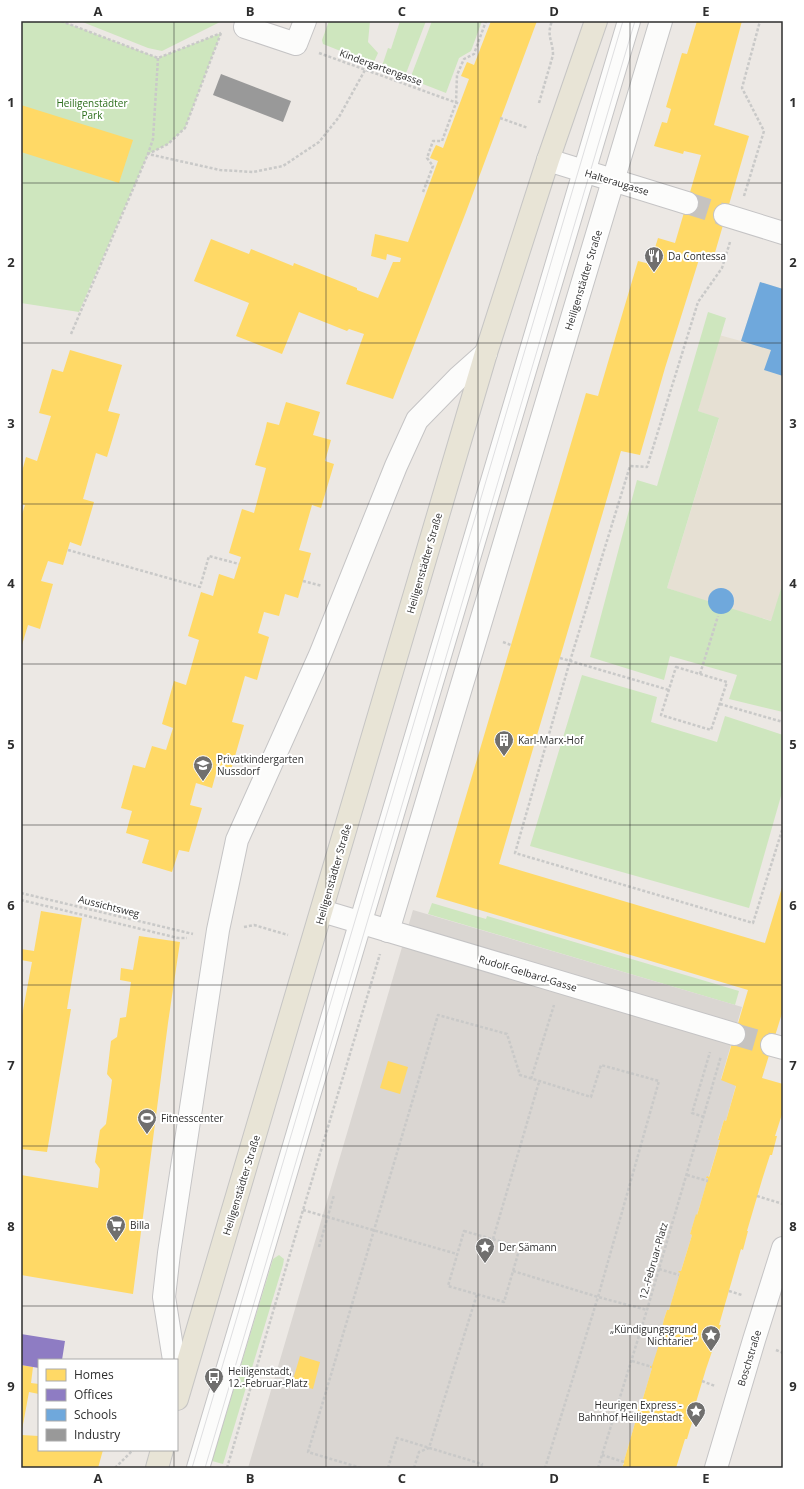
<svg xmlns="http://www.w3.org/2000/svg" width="804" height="1489" font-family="'Open Sans',sans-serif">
<rect width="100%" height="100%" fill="#ece8e4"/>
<path fill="#e6e0d3" d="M760,282L783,289V582L772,621L731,609L734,602V597L732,593L725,589L719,588L713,591L711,593L709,602L667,588L719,419L698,411L719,335L741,341Z"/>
<g fill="#cee6be">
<path d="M21,21H61L158,58L221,33L185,128L168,144L148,154L79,312L21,303Z"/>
<path d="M80,21H222L162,51L148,48Z"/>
<path d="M329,21H370L368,42L378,53L373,64L323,44L322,40Z"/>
<path d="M400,21H426L405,76L383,68L382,66L388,48L391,49Z"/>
<path d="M432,21H482L471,51L459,58L446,93L410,79Z"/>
<path d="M708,312L726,318L698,411L719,418L667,588L771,621L783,582V712L729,699L737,675L670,656L664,680L590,657L637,480L657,486Z"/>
<path d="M582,675L657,697L651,722L717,742L725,716L783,735V789L749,908L530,846Z"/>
<path d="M432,903L486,919L487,916L739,991L735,1005L428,914Z"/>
<path d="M279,1255L284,1259L283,1265L223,1464L212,1461L273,1259Z"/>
</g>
<path fill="#dad6d2" d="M413,910L742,1007L721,1079L736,1085L726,1121L724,1120L718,1139L720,1140L697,1215H696L690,1234L692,1235L669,1310H667L664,1319L662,1328L664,1329L663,1332L641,1405L633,1423H635L622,1468H248Z"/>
<g fill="#ffd966">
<path d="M491,21H537L466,212L393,399L346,384L364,334L349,329L347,331L299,312L282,354L236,336L249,303L194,281L211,239L249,254L251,249L293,266L294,263L357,288V290L378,298L393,262H400L401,258L387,254L386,260L371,256L375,234L408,242L438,161L430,158L433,151L436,145L443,148L469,79L461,76L467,62L474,65Z"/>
<path d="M697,21H742L714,125L749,136L714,256L701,253L665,368L640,455L621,451L499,864L765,943L783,884V1010L762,1078L783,1084V1111L775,1136H777L772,1155H770L762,1180L747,1231H748L743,1250L741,1249L719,1325H721L706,1369L691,1419L693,1420L690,1429L687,1439H685L676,1468H622L624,1463H622V1461H624L635,1423H633L639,1404L641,1405L652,1368H650V1366H652L663,1332L664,1329L662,1328L664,1319L667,1310H669L680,1273L678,1272L679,1271H681L692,1235L690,1234L696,1214L697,1215L698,1212L708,1178H706L707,1176L709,1177L720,1140H718L724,1120L726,1121L736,1086L721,1080L748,990L436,897L586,393L598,396L638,261L650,264L658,238L675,243L701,155L684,151L683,154L654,146L662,122L667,123L671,109L666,107L682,53L687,54Z"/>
<path d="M21,105L133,140L119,183L21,152Z"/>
<path d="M70,350L122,365L108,411L120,414L107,457L96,453L83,499L94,502L81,546L70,542L63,565L48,561L41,581L53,584L40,629L28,625L21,648V517L25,505L21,504V475L26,457L37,461L51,416L39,413L52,369L63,372Z"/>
<path d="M286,402L320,412L313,435L331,440L325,461L334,464L321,508L312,505L299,550L311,553L298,598L285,594L279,616L264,612L258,633L269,637L257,680L245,676L232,722L244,725L231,770L218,766L212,788L196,783L190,805L202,808L189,852L179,850L172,872L142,863L149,840L126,833L132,811L121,808L133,765L145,768L152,746L166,750L173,728L162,724L174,681L186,685L199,640L188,636L201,592L213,596L219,574L234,579L241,557L229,553L242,509L254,513L266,468L255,465L265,431L267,422L279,425Z"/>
<path d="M41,911L82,918L67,1009H71L47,1152L21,1149V1021L32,962L21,960V949L34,951Z"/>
<path d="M139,936L180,942L168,1023L133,1294L21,1275V1175L98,1188L100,1169L95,1162L100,1130L106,1124L109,1103L112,1080L107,1074L111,1041L117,1037L120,1018L126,1017L131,982L120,980L121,968L133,970Z"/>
<path d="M388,1061L408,1067L400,1094L380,1088Z"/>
<path d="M300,1356L320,1362L313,1389L292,1383Z"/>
<path d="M21,1365L33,1367L31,1383L39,1384V1394L29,1392L22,1430Z"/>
<path d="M21,1435L39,1436V1450H103L98,1468H21Z"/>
</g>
<path fill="#8e7cc3" d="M21,1334L65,1341L62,1360H39V1368L21,1365Z"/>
<g fill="#6fa8dc">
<path d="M760,282L783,289V376L764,370L771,350L741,341Z"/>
<circle cx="721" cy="601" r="13"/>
</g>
<path fill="#999" d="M221,74L291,101L283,122L213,95Z"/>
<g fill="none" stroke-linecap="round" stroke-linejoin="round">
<g stroke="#c6c3c0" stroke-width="22" stroke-dasharray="22 11" stroke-linecap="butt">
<path d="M687,203L725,215"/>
<path d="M734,1034L772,1045"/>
</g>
<defs>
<g id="minor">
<path d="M247,21L245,27L296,44L305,21"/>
<path d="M548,160L687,203"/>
<path d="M725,215L783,233"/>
<path d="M322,911L734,1034"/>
<path d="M388,931L661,21"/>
<path d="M772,1045L783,1048"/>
<path d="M174,1360L164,1297L169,1253L218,930L237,840L320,655L396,466L417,420L459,377L486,353"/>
<path d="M198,1468L629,21"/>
<path d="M716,1468L754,1340L783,1248"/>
</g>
<g id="major">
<path d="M177,1399L486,353L548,160L596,21"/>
<path d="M157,1468L162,1450"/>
</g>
</defs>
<use href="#minor" stroke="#c5c4c5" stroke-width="24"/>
<use href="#major" stroke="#c6c5c4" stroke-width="24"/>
<g stroke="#c9c9c8" stroke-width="2.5" stroke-dasharray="3 2" stroke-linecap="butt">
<path d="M61,21L158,58L221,33"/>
<path d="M319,53L460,104"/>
<path d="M158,58L153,139L148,154L220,170L253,172L283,166L319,142L339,117L365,70"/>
<path d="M539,103L553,55C553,40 546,37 552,21"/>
<path d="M500,118L528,128"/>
<path d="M423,192L433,166L427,158L433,141H442L456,103L457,75L464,59L474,54L486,21"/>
<path d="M744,196L764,131L742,88L760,21"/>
<path d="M730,242L722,268L698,302L647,467L630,466L570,661L515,853L753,923L783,827"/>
<path d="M71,334L148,154L168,144L185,128L221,33"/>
<path d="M68,550L200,587L209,556L239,564"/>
<path d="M303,581L322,586"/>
<path d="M503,642L511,645"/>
<path d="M560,658L669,690"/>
<path d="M676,667L727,682L711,730L661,715Z"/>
<path d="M700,674L718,616"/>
<path d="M720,704L783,722"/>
<path d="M21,893L193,934"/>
<path d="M21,900L178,938H187"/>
<path d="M244,927L254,925L288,935"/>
<path d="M531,1079L554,1005"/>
<path d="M704,1117L692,1113L710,1052"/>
<path d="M687,1175L708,1181"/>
<path d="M757,1196L783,1204"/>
<path d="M303,1210L457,1254"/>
<path d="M464,1231L520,1247L504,1302L448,1286Z"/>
<path d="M493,1239L539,1082"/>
<path d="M319,1247L334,1195"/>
<path d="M659,1269L679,1275"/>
<path d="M513,1271L598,1297L647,1310"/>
<path d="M729,1291L742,1295"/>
<path d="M776,1350L783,1353"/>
<path d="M632,1361L652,1367"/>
<path d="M702,1381L715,1386"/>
<path d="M602,1455L624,1462"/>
<path d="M115,1468L133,1450"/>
<path d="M227,1468L303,1210L380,954"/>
<path d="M361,1468L308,1452L438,1015L507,1034L520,1075L591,1097L601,1065L659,1081L598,1297L545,1468"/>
<path d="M388,1468L397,1438L482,1464L481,1468"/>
<path d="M414,1468L419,1452L429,1448L477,1294"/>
<path d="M598,1468L647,1310L721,1056"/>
</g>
<use href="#minor" stroke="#fcfcfb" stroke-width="22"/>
<use href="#major" stroke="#e8e4d6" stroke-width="22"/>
<g stroke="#dfdfe1" stroke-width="1">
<path d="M192,1468L623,21"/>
<path d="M205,1468L635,21"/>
</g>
</g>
<path fill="none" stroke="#2e2e2e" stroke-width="1" stroke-opacity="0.55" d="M174,21V1360M326,21V1468M478,21V1468M630,21V1468M21,183H783M21,343H783M21,504H783M21,664H783M21,825H783M21,985H783M21,1146H783M21,1306H783M174,1450V1468"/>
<defs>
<symbol id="restaurant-pin" viewBox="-11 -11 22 30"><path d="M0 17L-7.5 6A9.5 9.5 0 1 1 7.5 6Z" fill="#706f6e" stroke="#fff"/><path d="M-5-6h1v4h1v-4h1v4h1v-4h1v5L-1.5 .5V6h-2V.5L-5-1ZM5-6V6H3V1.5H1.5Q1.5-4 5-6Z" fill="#fff"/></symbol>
<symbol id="building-pin" viewBox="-11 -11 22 30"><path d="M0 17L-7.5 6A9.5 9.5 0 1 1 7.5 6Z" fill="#706f6e" stroke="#fff"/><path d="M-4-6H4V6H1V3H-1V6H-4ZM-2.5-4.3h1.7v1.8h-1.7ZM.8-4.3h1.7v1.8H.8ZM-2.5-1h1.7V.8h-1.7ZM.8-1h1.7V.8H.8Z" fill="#fff"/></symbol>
<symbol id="school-pin" viewBox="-11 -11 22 30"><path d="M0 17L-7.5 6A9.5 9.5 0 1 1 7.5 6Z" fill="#706f6e" stroke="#fff"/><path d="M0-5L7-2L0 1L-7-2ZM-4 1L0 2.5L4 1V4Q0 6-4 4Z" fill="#fff"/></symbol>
<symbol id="stadium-pin" viewBox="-11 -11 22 30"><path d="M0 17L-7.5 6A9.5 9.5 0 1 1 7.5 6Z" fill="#706f6e" stroke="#fff"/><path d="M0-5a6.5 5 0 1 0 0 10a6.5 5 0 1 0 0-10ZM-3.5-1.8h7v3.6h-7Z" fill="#fff"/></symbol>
<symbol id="supermarket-pin" viewBox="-11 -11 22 30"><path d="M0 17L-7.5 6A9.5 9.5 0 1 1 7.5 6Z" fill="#706f6e" stroke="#fff"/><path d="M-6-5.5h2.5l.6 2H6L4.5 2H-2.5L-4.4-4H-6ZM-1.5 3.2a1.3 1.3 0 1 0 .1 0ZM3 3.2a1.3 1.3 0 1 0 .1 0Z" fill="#fff"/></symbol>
<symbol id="sight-pin" viewBox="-11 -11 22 30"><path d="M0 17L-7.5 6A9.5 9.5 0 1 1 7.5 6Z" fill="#706f6e" stroke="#fff"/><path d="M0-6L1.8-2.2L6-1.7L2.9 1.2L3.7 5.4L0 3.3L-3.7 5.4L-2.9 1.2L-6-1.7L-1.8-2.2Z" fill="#fff"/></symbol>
<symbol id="bus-pin" viewBox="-11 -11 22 30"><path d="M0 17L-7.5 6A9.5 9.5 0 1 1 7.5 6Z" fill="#706f6e" stroke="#fff"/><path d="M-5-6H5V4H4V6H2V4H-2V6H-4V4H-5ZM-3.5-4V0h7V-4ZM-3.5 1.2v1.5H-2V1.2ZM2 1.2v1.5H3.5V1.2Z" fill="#fff"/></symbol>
</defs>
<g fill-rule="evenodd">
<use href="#restaurant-pin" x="643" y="245" width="22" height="30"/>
<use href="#building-pin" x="493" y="729" width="22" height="30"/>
<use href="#school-pin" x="192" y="754" width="22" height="30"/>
<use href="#stadium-pin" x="136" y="1107" width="22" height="30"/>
<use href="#supermarket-pin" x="105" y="1214" width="22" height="30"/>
<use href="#sight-pin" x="474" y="1236" width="22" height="30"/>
<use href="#sight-pin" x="700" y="1324" width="22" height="30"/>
<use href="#bus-pin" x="203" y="1366" width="22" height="30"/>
<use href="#sight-pin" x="685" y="1400" width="22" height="30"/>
</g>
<g text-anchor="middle" stroke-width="4" stroke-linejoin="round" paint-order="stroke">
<g font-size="10" fill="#2e2e2e" stroke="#fff">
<text transform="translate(381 67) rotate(20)" y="4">Kindergartengasse</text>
<text transform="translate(617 182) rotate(17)" y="4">Halteraugasse</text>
<text transform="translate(583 280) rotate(-73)" y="4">Heiligenstädter Straße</text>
<text transform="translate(424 563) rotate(-74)" y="4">Heiligenstädter Straße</text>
<text transform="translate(333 874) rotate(-74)" y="4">Heiligenstädter Straße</text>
<text transform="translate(109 906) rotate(14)" y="4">Aussichtsweg</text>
<text transform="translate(528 973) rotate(17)" y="4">Rudolf-Gelbard-Gasse</text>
<text transform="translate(241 1185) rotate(-73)" y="4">Heiligenstädter Straße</text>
<text transform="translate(653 1261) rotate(-74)" y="4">12.-Februar-Platz</text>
<text transform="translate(749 1358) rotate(-73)" y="4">Boschstraße</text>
</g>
<g font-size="10" fill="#2c6e1b" stroke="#fff">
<text x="92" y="107">Heiligenstädter<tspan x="92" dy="12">Park</tspan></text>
</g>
<g font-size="10" fill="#2e2e2e" stroke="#fff" text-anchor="start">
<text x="668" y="260">Da Contessa</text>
<text x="518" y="744">Karl-Marx-Hof</text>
<text x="217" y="763">Privatkindergarten<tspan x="217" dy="12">Nussdorf</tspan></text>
<text x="161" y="1122">Fitnesscenter</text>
<text x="130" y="1229">Billa</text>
<text x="499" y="1251">Der Sämann</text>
<text x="697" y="1333" text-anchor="end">„Kündigungsgrund<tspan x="697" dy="12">Nichtarier“</tspan></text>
<text x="228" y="1375">Heiligenstadt,<tspan x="228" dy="12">12.-Februar-Platz</tspan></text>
<text x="682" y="1409" text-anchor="end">Heurigen Express -<tspan x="682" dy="12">Bahnhof Heiligenstadt</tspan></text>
</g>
</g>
<rect width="804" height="1489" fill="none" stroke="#ffffff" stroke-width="44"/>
<rect x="38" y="1359" width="140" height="92" fill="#ffffff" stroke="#ababab"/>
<rect x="46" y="1369" width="20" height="12" fill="#ffd966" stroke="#ababab"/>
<text x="74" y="1379" font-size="12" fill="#2e2e2e">Homes</text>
<rect x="46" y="1389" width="20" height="12" fill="#8e7cc3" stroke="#ababab"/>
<text x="74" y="1399" font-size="12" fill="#2e2e2e">Offices</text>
<rect x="46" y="1409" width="20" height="12" fill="#6fa8dc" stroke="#ababab"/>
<text x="74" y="1419" font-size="12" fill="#2e2e2e">Schools</text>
<rect x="46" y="1429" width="20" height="12" fill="#999999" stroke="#ababab"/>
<text x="74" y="1439" font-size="12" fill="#2e2e2e">Industry</text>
<rect x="22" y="22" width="760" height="1445" fill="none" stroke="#2e2e2e" stroke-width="1.5"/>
<g font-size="13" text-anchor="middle" font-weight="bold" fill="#2e2e2e">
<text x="98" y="16">A</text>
<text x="250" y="16">B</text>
<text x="402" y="16">C</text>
<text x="554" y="16">D</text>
<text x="706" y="16">E</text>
<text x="11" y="107">1</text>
<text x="793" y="107">1</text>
<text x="11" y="267">2</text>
<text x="793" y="267">2</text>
<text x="11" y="428">3</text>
<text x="793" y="428">3</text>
<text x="11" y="588">4</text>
<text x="793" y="588">4</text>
<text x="11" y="749">5</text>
<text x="793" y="749">5</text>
<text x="11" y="910">6</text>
<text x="793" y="910">6</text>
<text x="11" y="1070">7</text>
<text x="793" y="1070">7</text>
<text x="11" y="1231">8</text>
<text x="793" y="1231">8</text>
<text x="11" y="1391">9</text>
<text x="793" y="1391">9</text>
<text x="98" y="1483">A</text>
<text x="250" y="1483">B</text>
<text x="402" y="1483">C</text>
<text x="554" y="1483">D</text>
<text x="706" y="1483">E</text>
</g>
</svg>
